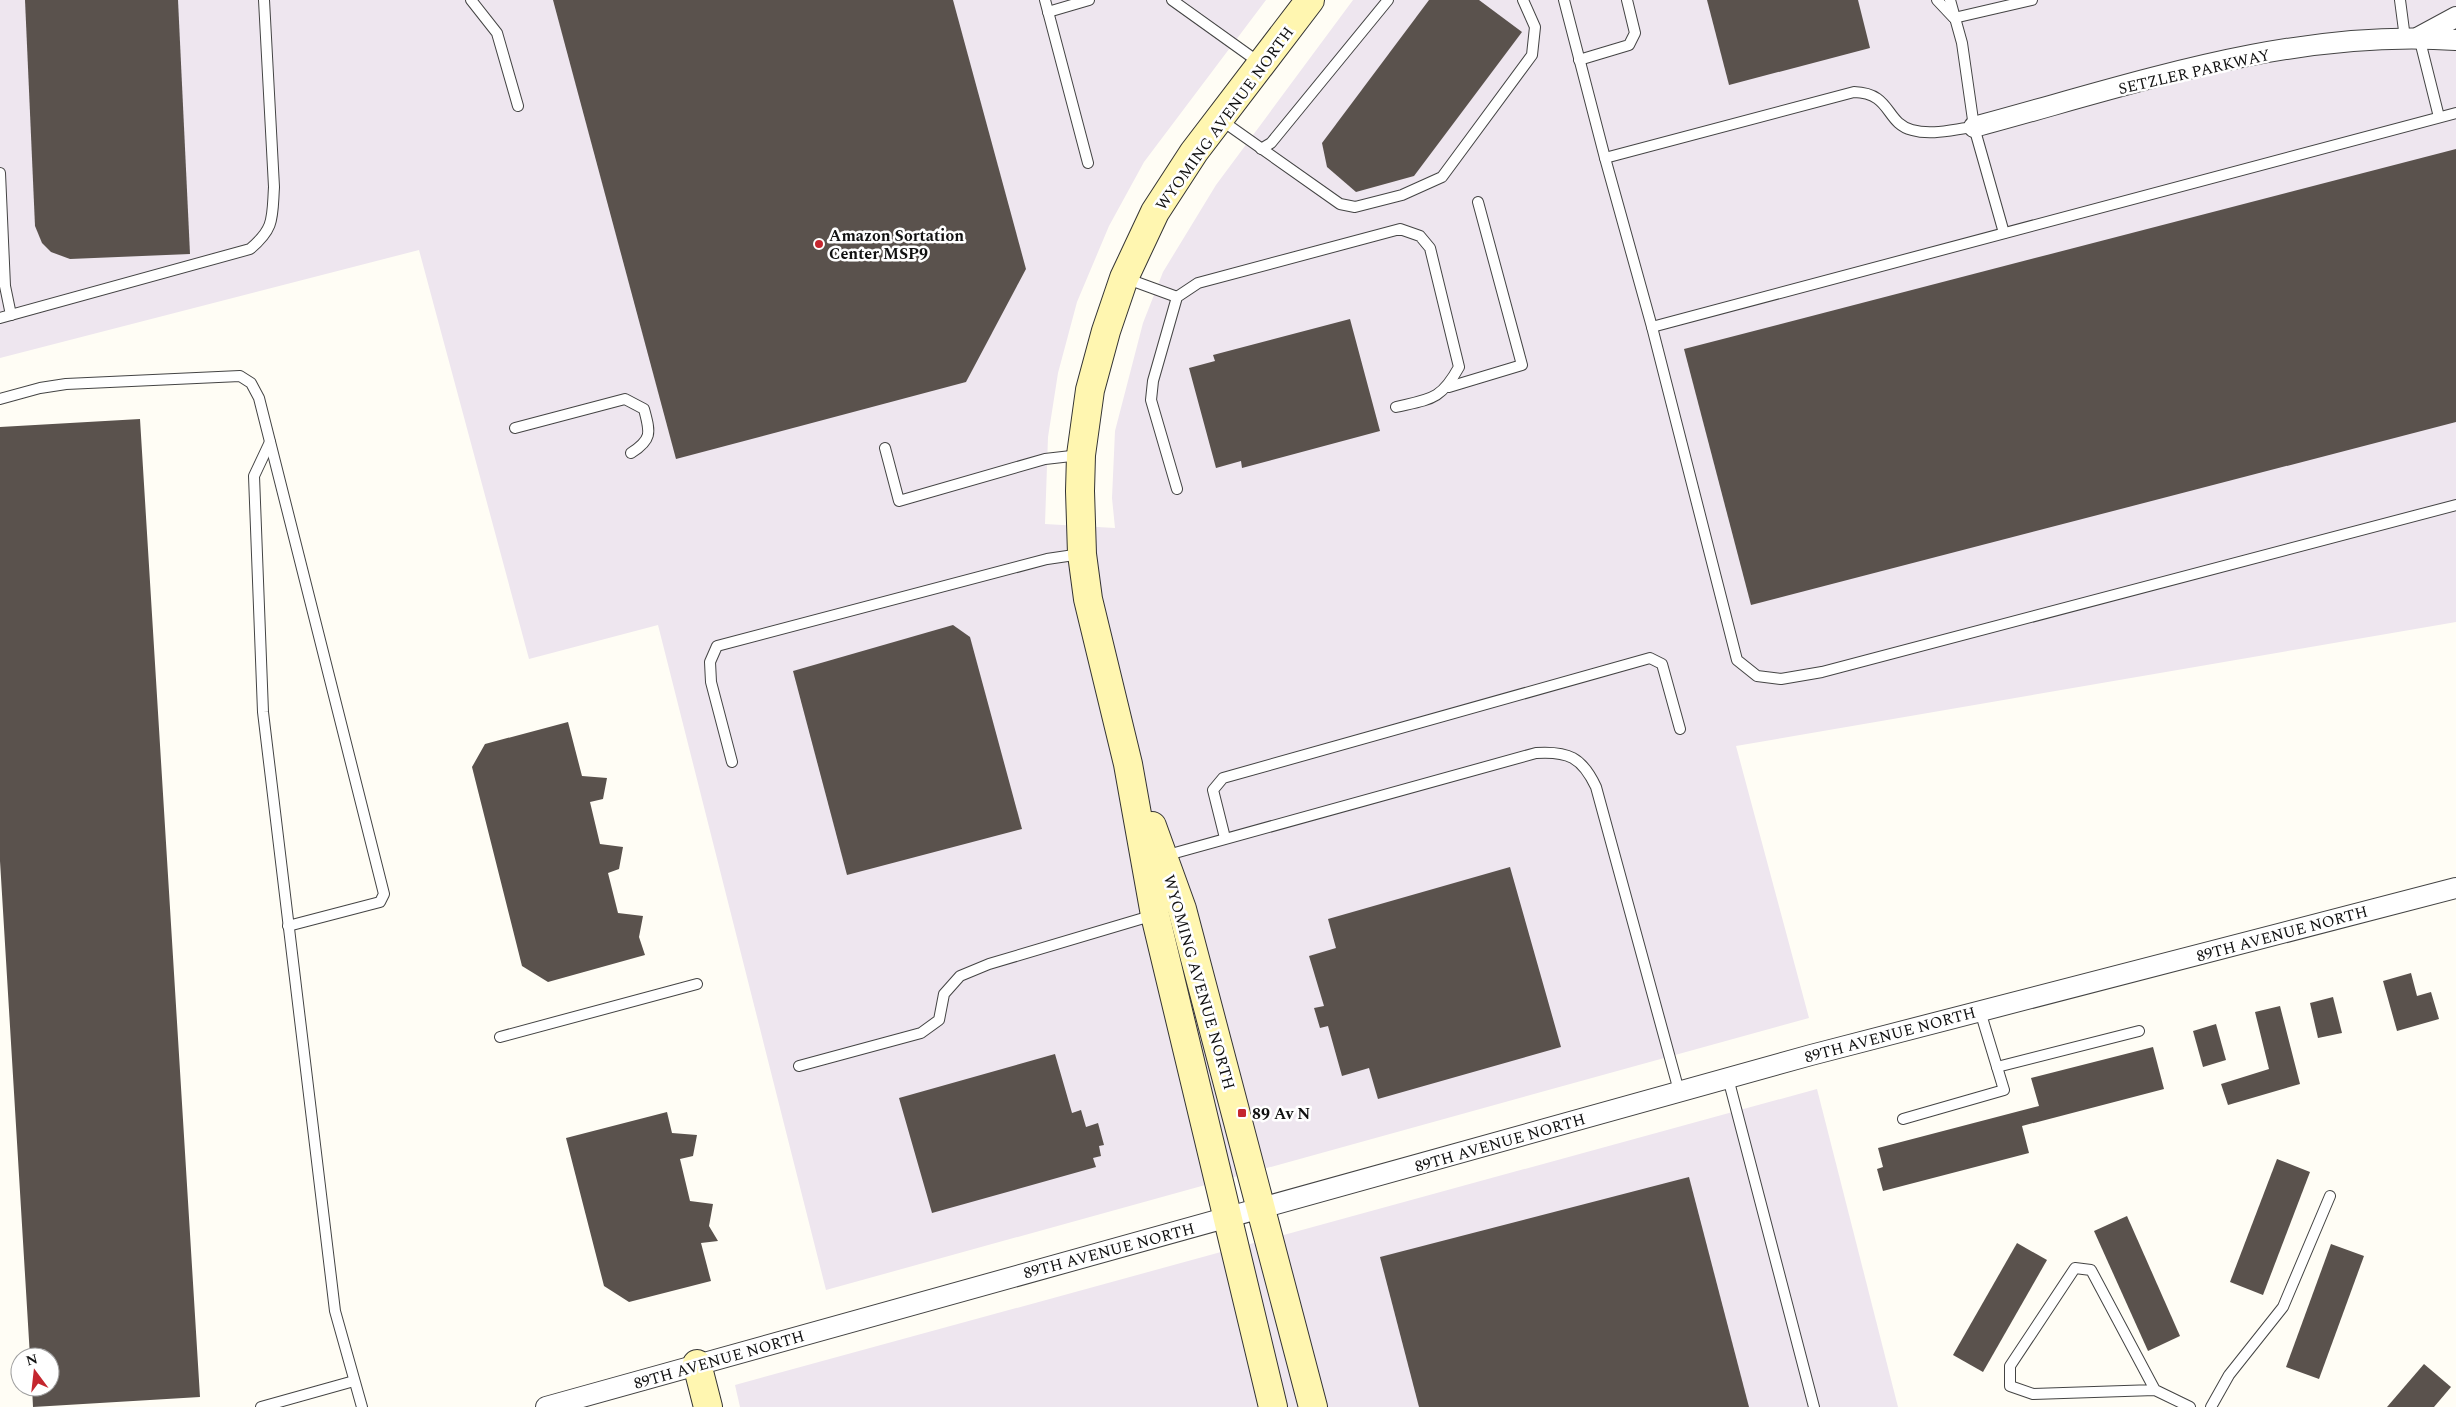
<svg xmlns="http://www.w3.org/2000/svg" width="2456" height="1407" font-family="Spectral,serif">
<rect width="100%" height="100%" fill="#fffdf5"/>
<g fill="#eee6ef">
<path d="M0,0H1266L1144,162L1109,226L1077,302L1058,373L1048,437L1045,524L1115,528L1112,498L1115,431L1143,323L1163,272L1216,185L1353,0H2456V622L1736,746L1809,1018L826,1290L658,625L529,659L419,250L0,358Z"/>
<path d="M1817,1089L1898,1407H740L735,1385Z"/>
</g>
<g fill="#5a524d">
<path d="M25,0H178L190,254L70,259L51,252L42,243L35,226Z"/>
<path d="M553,0H953L1026,269L966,382L676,459Z"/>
<path d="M1429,0H1479L1522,32L1414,176L1356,192L1327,167L1322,143Z"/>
<path d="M1707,0H1858L1870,48L1729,85Z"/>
<path d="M2456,149V422L1751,605L1684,349Z"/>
<path d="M1350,319L1380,431L1242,468L1241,461L1216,468L1189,368L1215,361L1213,355Z"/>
<path d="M140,419L200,1397L33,1407L32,1387H50V1357H30L0,861V427Z"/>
<path d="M953,625L970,637L1022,829L847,875L793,671Z"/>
<path d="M568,722L582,776L607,778L603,799L590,802L600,844L623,847L619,869L608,873L618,913L643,916L639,937L645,955L548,982L522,966L472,767L485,744Z"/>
<path d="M1510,867L1561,1047L1378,1099L1369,1068L1342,1076L1328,1026L1320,1028L1314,1008L1324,1006L1309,956L1336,948L1328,919Z"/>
<path d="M2411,973L2417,996L2431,992L2439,1019L2397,1031L2383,981Z"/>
<path d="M2333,997L2342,1033L2318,1038L2310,1003Z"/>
<path d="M2280,1006L2300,1084L2228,1105L2221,1084L2269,1069L2255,1012Z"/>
<path d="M2216,1024L2226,1060L2203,1067L2193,1031Z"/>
<path d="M2153,1047L2164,1089L2022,1126L2029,1153L1883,1191L1877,1169L1883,1167L1878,1148L2039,1106L2031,1078Z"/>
<path d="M1055,1054L1072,1113L1081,1110L1086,1127L1098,1123L1104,1145L1099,1146L1101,1156L1093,1158L1096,1167L932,1213L899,1098Z"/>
<path d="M667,1112L672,1133L697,1135L693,1156L680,1159L690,1201L713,1204L709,1226L718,1241L701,1243L711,1281L629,1302L604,1286L566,1138Z"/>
<path d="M2277,1159L2310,1172L2263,1295L2230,1282Z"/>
<path d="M1689,1177L1749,1407H1419L1380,1257Z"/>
<path d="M2127,1216L2180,1336L2148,1351L2094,1231Z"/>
<path d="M2017,1243L2047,1260L1983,1372L1953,1355Z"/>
<path d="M2331,1244L2364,1256L2319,1379L2286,1367Z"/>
<path d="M2424,1364L2451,1387L2434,1407H2387Z"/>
</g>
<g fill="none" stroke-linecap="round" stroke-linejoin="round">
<defs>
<g id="lane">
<path d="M471,0L497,33L518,106"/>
<path d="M1045,0L1088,163"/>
<path d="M1172,0L1260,63"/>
<path d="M1564,0L1605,158L1652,327L1737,660L1757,676L1781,679L1822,672L2456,505"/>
<path d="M1937,0L1953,17"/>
<path d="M1950,0L1962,43L1974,127L2004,233"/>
<path d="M2400,0L2405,38"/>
<path d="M1048,12L1089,0"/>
<path d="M1954,18L2032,0"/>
<path d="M2419,37L2439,117"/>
<path d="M1579,60L1629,45L1635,33L1627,0"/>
<path d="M1221,120L1340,204L1355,207L1402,195L1442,177L1532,55L1535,27L1523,0"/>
<path d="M1261,149L1271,143L1388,0"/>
<path d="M1605,158L1854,92C1892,93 1885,123 1912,130C1932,136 1954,129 1974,127"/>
<path d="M0,173L5,286L11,315"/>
<path d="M1125,278L1177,297"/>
<path d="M0,318L250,249C275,228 272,218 274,187L264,0"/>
<path d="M1652,327L2456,113"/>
<path d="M1449,387L1522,365L1478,202"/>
<path d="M0,399L40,388L66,384L240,376L251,383L259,398L384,894L380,902L288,926"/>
<path d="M515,428L625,399L644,409C650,432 653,439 631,453"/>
<path d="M270,442L254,476L263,712L335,1311L362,1407"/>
<path d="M885,448L899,501L1045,459L1080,455"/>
<path d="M1177,489L1151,400L1153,381L1177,297L1198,283L1400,229L1420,236L1430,248L1459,367C1441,400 1431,399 1396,407"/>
<path d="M732,762L711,682L710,662L717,646L1047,559L1081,554"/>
<path d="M1225,838L1213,790L1223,778L1650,658L1662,664L1680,729"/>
<path d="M1164,856L1536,753C1568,751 1582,757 1596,787L1679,1091"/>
<path d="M500,1037L697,984"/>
<path d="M799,1066L921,1033L939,1020L944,994L960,976L989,964L1154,915"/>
<path d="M1997,1067L2139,1031"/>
<path d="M1728,1078L1814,1407"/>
<path d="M1903,1119L2004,1090L1980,1011"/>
<path d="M2155,1390L2091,1270L2075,1268L2010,1366V1386L2033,1394L2155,1390L2190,1407"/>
<path d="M261,1407L354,1381"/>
<path d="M2211,1407L2229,1375L2283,1307L2330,1196"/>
</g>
<g id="street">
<path d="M2419,37L2456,17"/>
<path d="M1974,127C2131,85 2292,28 2456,40"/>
<path d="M546,1407L1811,1055L2456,888"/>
</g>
<g id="secondary">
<path d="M1152,826L1182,909L1313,1407"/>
<path d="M697,1364L708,1407"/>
<path d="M1273,1407L1155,915L1128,764L1088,599L1082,554L1080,491L1081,455L1090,390L1106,331L1124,278L1155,212L1194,152L1310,0"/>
</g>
</defs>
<use href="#lane" stroke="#444" stroke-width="12"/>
<use href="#street" stroke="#444" stroke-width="22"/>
<use href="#secondary" stroke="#333" stroke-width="30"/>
<use href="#lane" stroke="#fff" stroke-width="10"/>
<use href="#street" stroke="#fff" stroke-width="20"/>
<use href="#secondary" stroke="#fff6b0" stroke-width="28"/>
</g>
<g fill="#c4262e" stroke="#fff" stroke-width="2">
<circle cx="819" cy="244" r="5"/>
<rect x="1237" y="1108" width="10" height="10" rx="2.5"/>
</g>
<g text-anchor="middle" stroke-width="5" stroke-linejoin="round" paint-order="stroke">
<g font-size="16" fill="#111" stroke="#fff">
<text transform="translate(2194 71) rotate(-13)" y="6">SETZLER PARKWAY</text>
<text transform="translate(1224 118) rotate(-54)" y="6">WYOMING AVENUE NORTH</text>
<text transform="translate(2282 933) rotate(-15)" y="6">89TH AVENUE NORTH</text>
<text transform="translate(1200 982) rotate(74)" y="6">WYOMING AVENUE NORTH</text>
<text transform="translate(1890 1034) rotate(-15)" y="6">89TH AVENUE NORTH</text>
<text transform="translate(1500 1142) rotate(-16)" y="6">89TH AVENUE NORTH</text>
<text transform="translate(1109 1250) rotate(-15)" y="6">89TH AVENUE NORTH</text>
<text transform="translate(719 1359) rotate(-16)" y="6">89TH AVENUE NORTH</text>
</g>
<g font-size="16" font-weight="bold" fill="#111" stroke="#fff" text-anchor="start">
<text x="829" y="241">Amazon Sortation<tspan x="829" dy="18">Center MSP9</tspan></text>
<text x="1252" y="1119">89 Av N</text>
</g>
</g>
<g transform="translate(35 1372) rotate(345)"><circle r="24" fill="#ffffff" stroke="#a0a0a0"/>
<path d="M0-4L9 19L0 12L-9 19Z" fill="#c4262e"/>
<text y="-8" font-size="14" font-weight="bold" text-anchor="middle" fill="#111111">N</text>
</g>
</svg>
